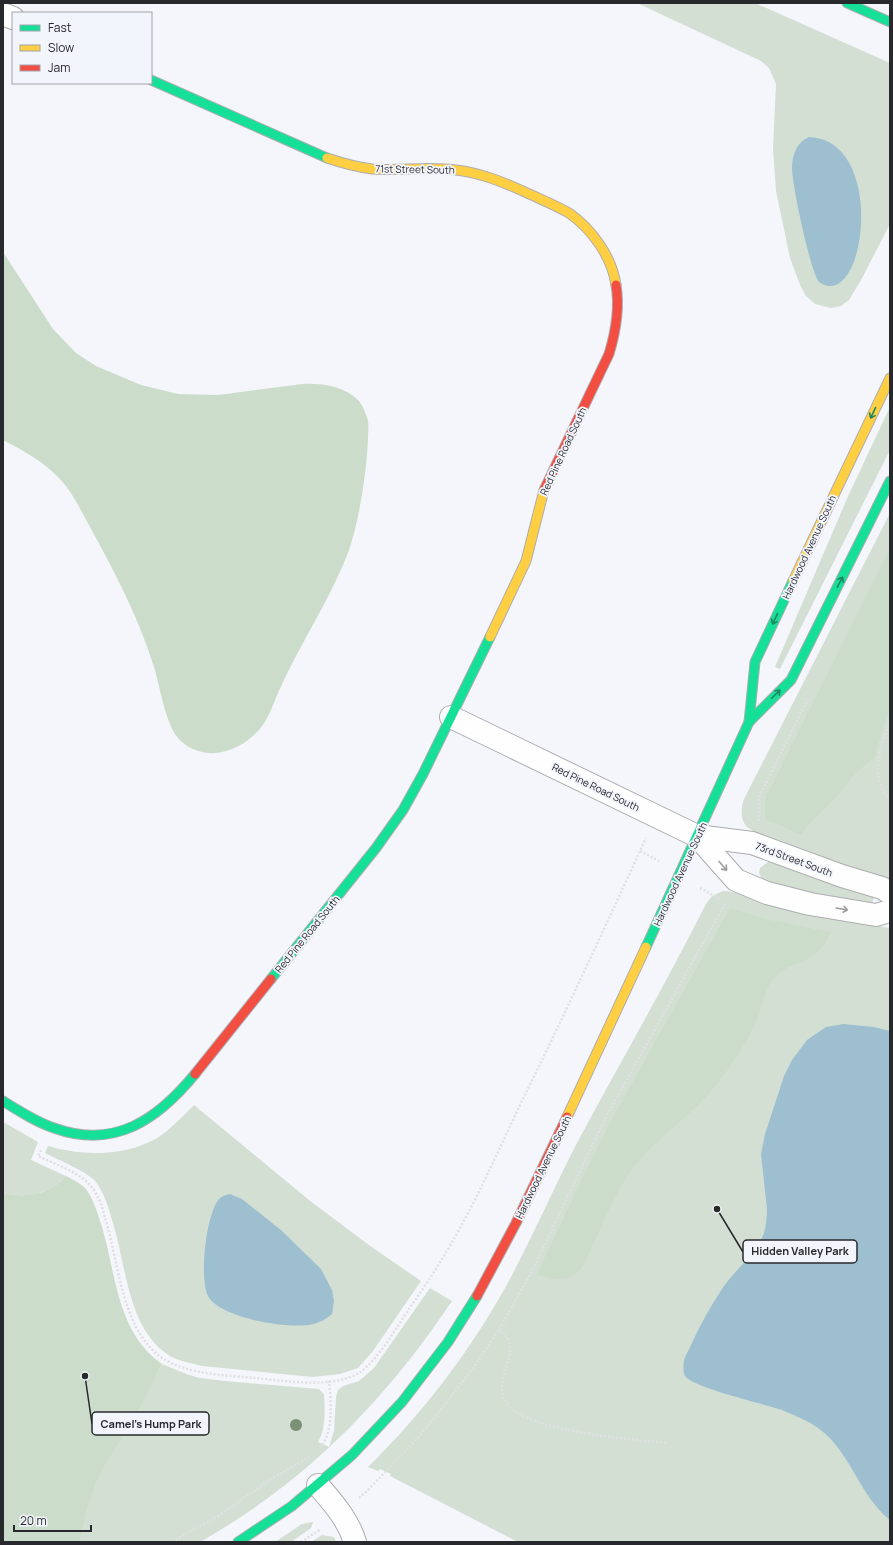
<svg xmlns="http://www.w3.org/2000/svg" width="893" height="1545" font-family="Manrope,sans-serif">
<rect width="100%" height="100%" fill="#f5f6fb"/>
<g fill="#d3dfd3">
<path d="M637,3H755L890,63V224L860,282L849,300L841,306L831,308L815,304L806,296L800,285L790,258L776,191L773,149L776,84L769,68L761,61Z"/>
<path d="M890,407V450L780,669L775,667L849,494Z"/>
<path d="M890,513V879C849,870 809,855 771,838C763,835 752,832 746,826C740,818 741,808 744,799Z"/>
<path d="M768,862L775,863L849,890L874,897L872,904L812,894L774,884L762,879L759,873L760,868Z"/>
<path d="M723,891C738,891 750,899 764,902C806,912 848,921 890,928V1542H518L390,1476L391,1474L380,1469L378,1471L368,1467C422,1414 468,1354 505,1288C531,1241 552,1191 577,1143C620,1063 665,985 706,904L712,896Z"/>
<path d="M194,1105L309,1200L373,1248L421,1281L373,1351L358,1368L340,1374L313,1377L202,1366C190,1363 177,1361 167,1354C127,1327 126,1262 112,1220C108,1206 104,1192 95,1181C86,1171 58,1160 45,1153L48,1146C85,1157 135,1157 167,1131C176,1123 185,1114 194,1105Z"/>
<path d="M3,1122L38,1142L31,1160L66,1176C50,1195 26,1198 3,1193Z"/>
<path d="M430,1288L452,1301C385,1401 306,1482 200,1542H3V1304L158,1372L162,1364L189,1375L200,1378L225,1381L319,1389L324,1394C325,1409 326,1429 318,1442L329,1447L334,1431L336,1397L338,1390L343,1386L359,1381L374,1368Z"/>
<path d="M313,1522L311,1528L291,1542H275L302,1524Z"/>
<path d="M322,1535L334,1537L336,1542H311Z"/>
</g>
<g fill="#ccdcca">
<path d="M3,252L53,329L76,353L96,366L141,385L178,394L218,395L302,384C323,383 344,386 359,401C363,406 366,414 368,421C369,426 368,433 368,438C367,471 359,522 348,553C334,589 313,624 295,658C289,670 283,681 278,693C272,707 267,723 255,734C245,744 231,751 217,753C202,754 187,749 178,738C165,723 160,685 153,664C138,616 114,571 90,527C81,511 73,493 60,479C44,462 24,451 3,440Z"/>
<path d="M890,548V709L884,725L874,759C857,769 849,782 837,796C825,810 811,819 801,835L776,823L765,820V799Z"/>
<path d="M730,908L766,919L830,932C820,966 787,959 772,981C764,991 763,1006 758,1017C750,1037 738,1055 726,1072C718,1083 710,1093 701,1102C681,1122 658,1139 639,1161C614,1190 601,1230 584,1264C573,1283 555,1282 537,1274L584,1175L612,1119Z"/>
<path d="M66,1176C74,1180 84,1185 88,1192C95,1203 98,1215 102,1227C116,1274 117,1333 162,1364L134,1419L105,1465L95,1484L87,1509L79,1542H3V1193C26,1198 50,1195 66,1176Z"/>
</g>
<g fill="#9ebfd0">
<path d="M809,137C881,139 869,286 830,286C826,286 822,284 819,282C810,271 791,181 792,166C793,153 797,142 809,137Z"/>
<path d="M843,1024L874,1027L890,1031V1520C857,1494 850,1446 812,1424C803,1419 792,1414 782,1410C765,1404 693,1388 685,1376C683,1372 683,1366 684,1361C685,1356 689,1350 691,1345C700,1325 711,1305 724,1286C736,1269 756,1254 764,1233C766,1226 767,1217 767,1209L761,1154L765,1134L784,1076L792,1060L807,1040L826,1027Z"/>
<path d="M230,1194L242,1199L282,1231L321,1269L332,1290L334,1301L332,1314C326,1319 321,1322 313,1324C291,1330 219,1318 208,1296C199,1279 206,1214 219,1199C222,1196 226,1195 230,1194Z"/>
</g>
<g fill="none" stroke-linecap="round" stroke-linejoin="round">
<defs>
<g id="street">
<path d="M3,14L13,18"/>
<path d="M451,717L697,836L752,843L842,876L882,888L890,893"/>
<path d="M697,836L736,880L767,893L810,904L876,915L890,911"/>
<path d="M318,1485C333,1503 348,1519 355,1542"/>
</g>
<g id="fast">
<path d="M847,3L890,22"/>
<path d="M151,80L327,158"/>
<path d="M749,722L791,680L890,481"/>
<path d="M646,947L749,722L755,662L793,581"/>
<path d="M271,979L376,848L403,810L423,774L490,637"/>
<path d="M3,1101C19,1111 36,1122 54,1128C115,1150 158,1119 195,1074"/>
<path d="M238,1542L292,1506L352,1455L402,1402L448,1342L477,1296"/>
</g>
<g id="slow">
<path d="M327,158C342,163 356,167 372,169C400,171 428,166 456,170C481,173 503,182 525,192C540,199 555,205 569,213C592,229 612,257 616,285"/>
<path d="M793,581L890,378"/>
<path d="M490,637L526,561L544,490"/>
<path d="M567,1117L646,947"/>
</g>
<g id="jam">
<path d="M544,490L609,354C616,331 620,309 616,285"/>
<path d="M195,1074L271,979"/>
<path d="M477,1296L516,1223L567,1117"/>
</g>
</defs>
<use href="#street" stroke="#adadb1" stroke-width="24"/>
<use href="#fast" stroke="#adadb1" stroke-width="11"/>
<use href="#slow" stroke="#adadb1" stroke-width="11"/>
<use href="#jam" stroke="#adadb1" stroke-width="11"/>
<g stroke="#e0e0e2" stroke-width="2.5" stroke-dasharray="2 2" stroke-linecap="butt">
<path d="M890,722C881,745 868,779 890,799"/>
<path d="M759,821V797L808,699"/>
<path d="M640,851L659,861"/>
<path d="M700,888L720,899"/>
<path d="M41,1150L38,1156C55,1164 76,1171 89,1184C98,1193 102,1206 105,1218C119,1262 121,1329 162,1358C189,1375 225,1375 255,1378C284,1381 336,1389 360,1372C378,1360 396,1328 409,1309C427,1283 445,1256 460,1228C482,1188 501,1145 521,1103C564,1016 605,927 646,838"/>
<path d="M499,1330C529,1350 487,1378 508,1405C526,1430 633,1440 666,1443"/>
<path d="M320,1448C334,1431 331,1402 329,1381"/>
<path d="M359,1498L367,1491L414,1442L436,1416L473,1368L499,1330L532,1271L606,1117L726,902"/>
<path d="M172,1542L218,1516L273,1478L311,1456"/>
<path d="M301,1542L321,1529"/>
</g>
<use href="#street" stroke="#fefefe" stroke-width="22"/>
<use href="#fast" stroke="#16e098" stroke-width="9"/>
<use href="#slow" stroke="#ffcf43" stroke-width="9"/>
<use href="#jam" stroke="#f24e42" stroke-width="9"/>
</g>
<circle fill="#7b9075" cx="296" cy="1425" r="6"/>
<defs><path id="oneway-shaft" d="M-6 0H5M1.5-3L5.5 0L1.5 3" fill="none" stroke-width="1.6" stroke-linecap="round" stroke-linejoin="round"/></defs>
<g stroke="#1f8462">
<use href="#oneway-shaft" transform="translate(873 413) rotate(115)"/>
<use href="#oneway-shaft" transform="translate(840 582) rotate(-63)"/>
<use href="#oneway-shaft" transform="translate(775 619) rotate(115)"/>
<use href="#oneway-shaft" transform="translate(776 694) rotate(-45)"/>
</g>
<g stroke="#9e9ea0">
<use href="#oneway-shaft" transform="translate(723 866) rotate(49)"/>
<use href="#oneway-shaft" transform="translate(842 909) rotate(10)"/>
</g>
<g text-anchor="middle" stroke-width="3.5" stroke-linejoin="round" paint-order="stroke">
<g font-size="10" fill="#28292d" stroke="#f3f5fd">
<text transform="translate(415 169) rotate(1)" y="4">71st Street South</text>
<text transform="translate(563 451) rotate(-65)" y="4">Red Pine Road South</text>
<text transform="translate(809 547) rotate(-65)" y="4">Hardwood Avenue South</text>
<text transform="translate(596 787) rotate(26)" y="4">Red Pine Road South</text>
<text transform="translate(794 859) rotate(20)" y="4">73rd Street South</text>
<text transform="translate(680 874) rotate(-65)" y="4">Hardwood Avenue South</text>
<text transform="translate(307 934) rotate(-51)" y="4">Red Pine Road South</text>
<text transform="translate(543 1167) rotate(-64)" y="4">Hardwood Avenue South</text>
</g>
</g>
<path fill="none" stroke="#28292d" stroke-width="1.5" d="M717 1209L743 1252M85 1376L92 1424"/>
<g fill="#28292d" stroke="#f3f5fd" stroke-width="1.5">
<circle cx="717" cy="1209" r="4"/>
<circle cx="85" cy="1376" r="4"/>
</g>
<g fill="#f3f5fd" stroke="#28292d" stroke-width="1.5">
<rect x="743" y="1240" width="114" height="23" rx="4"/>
<rect x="92" y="1412" width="117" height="23" rx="4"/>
</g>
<g font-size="11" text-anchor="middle" font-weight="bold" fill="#28292d">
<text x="800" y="1255">Hidden Valley Park</text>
<text x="151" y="1428">Camel's Hump Park</text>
</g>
<rect width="893" height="1545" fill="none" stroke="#28292d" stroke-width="8"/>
<rect x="12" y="12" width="140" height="72" fill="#f3f5fd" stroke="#a2a3aa"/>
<rect x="20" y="25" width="20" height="6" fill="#16e098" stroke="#a2a3aa"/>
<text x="48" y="32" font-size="12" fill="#28292d">Fast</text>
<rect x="20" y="45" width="20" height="6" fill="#ffcf43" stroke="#a2a3aa"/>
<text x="48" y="52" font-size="12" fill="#28292d">Slow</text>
<rect x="20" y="65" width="20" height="6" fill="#f24e42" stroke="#a2a3aa"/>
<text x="48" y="72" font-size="12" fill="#28292d">Jam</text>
<path d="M14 1525v6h77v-6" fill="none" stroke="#28292d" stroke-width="2"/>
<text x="20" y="1525" font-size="12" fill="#28292d" stroke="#f3f5fd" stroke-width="3" paint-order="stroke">20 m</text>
</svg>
